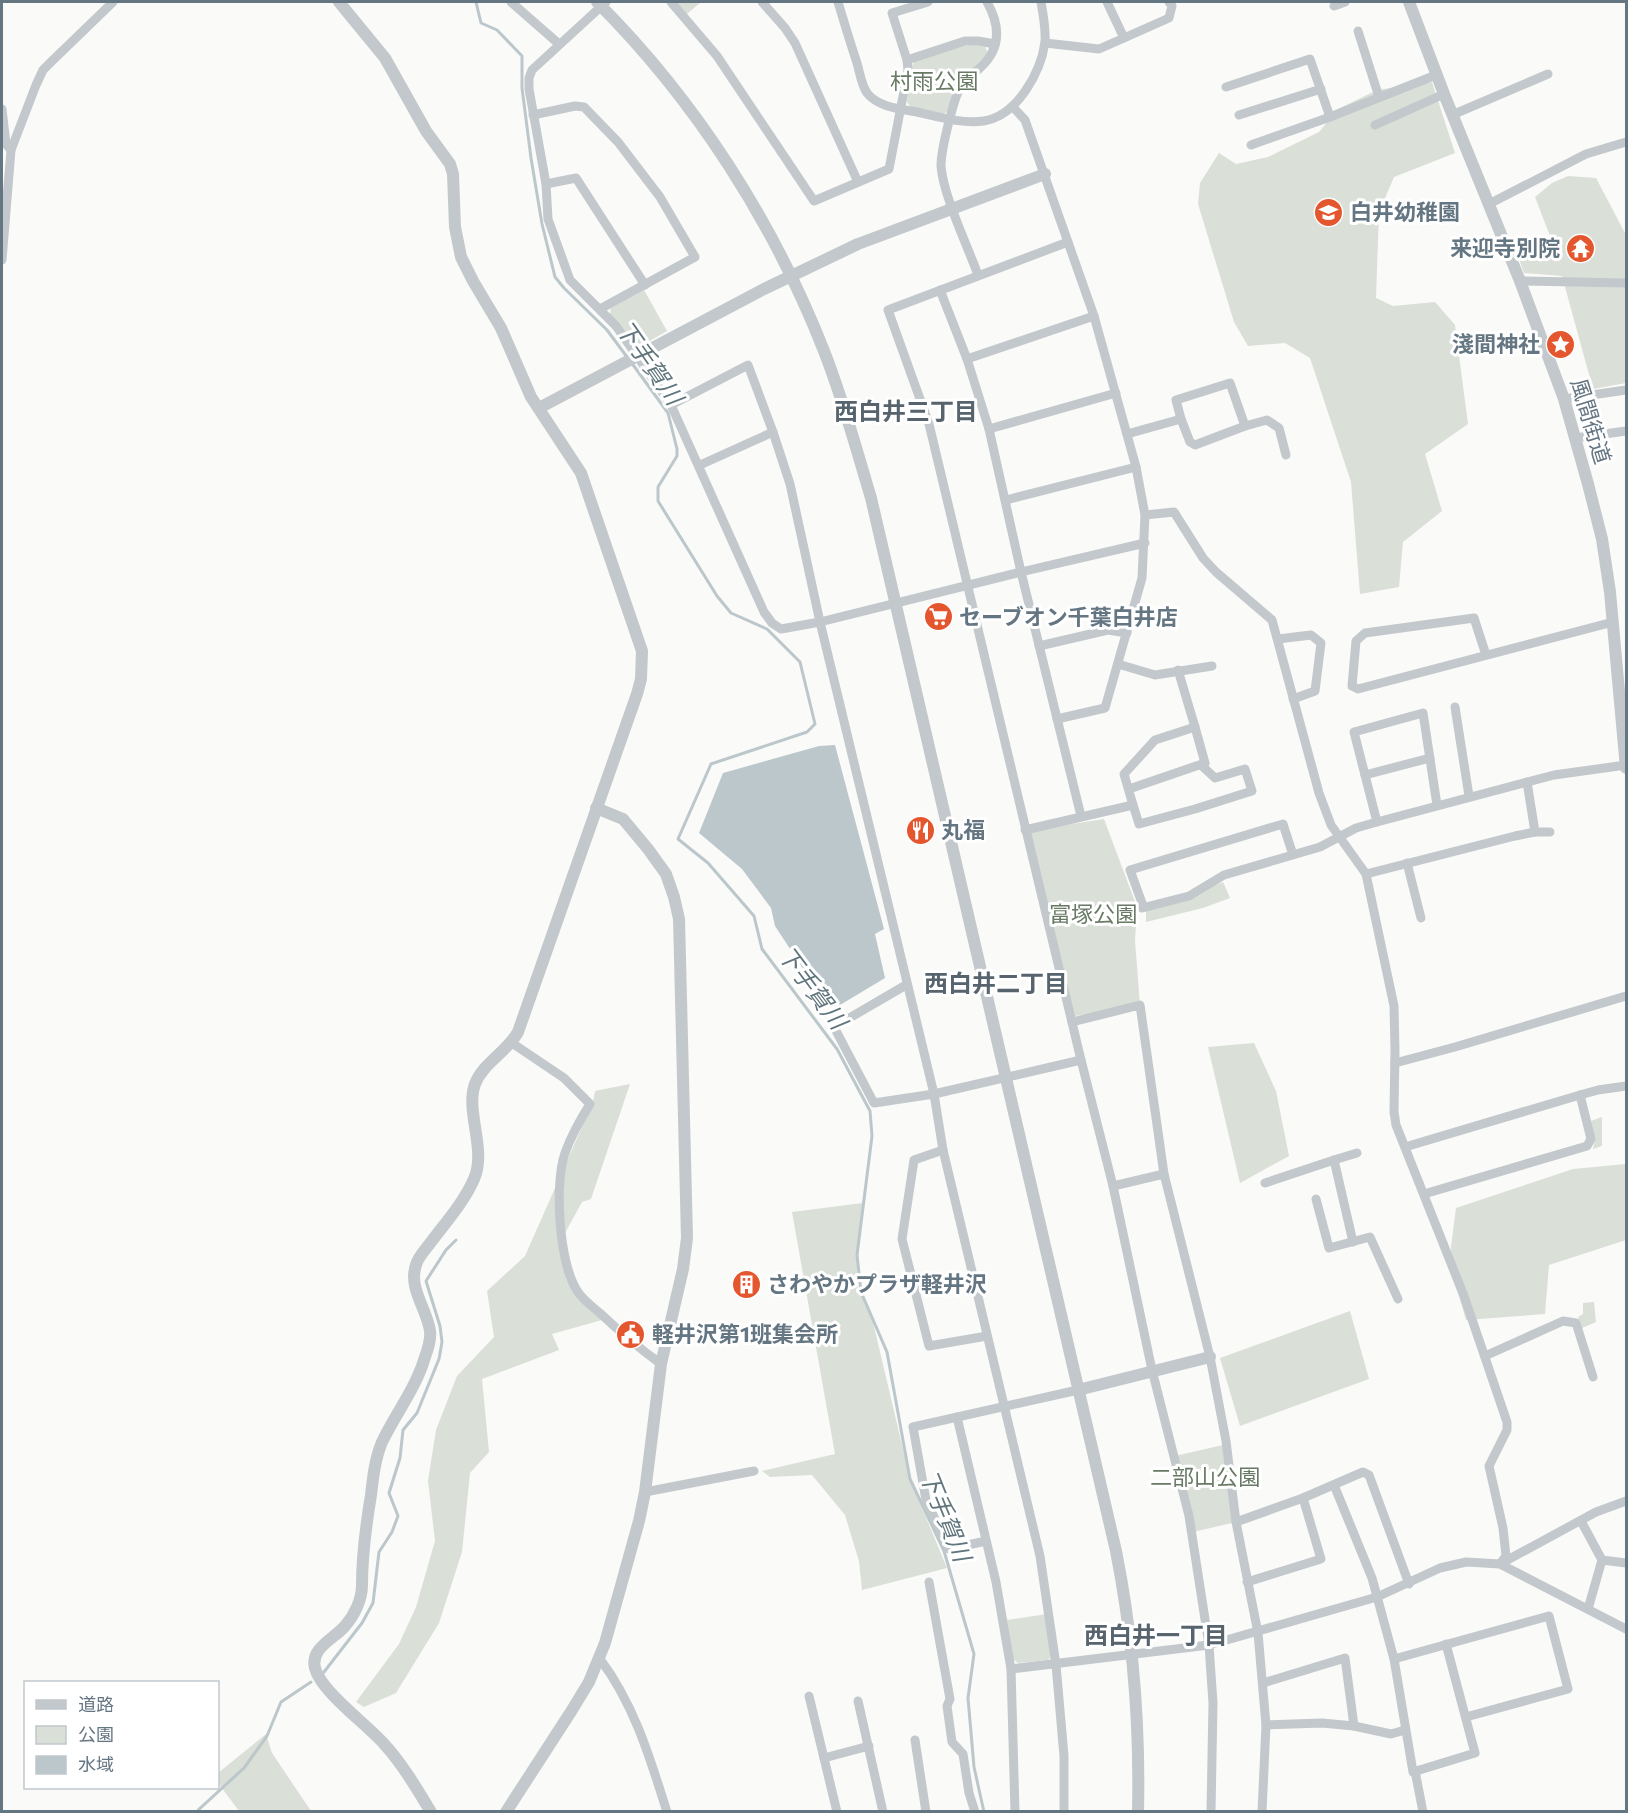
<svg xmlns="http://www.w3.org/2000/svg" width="1628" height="1813" font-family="Commissioner,'Noto Sans JP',sans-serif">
<rect width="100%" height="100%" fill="#fafaf8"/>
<g fill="#dadfd7">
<path d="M675,2H701L687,14Z"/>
<path d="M974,45L985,47L989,55L961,82L949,110L944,114L912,109L907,102L911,67L915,61L963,46Z"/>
<path d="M1432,82L1455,153L1394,177L1379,212L1376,298L1393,306L1435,302L1455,325L1468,424L1425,454L1442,511L1403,542L1399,587L1360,594L1351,482L1310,358L1285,343L1248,346L1234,322L1198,204L1200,183L1219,153L1236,164L1268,157L1319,132L1338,109L1377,90Z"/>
<path d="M1568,176L1596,178L1626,235V383L1593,389L1562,276L1524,273L1519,259L1555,249L1535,197L1552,183Z"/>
<path d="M644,290L667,331L641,346L634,344L610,315L611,308Z"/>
<path d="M1104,819L1137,907L1135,941L1140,1005L1075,1016L1027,831Z"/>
<path d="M1223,882L1230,898L1203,908L1146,922V911Z"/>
<path d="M1254,1043L1276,1091L1289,1156L1240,1183L1208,1047Z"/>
<path d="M630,1084L591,1199L582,1202L565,1233L566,1279L583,1304L602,1320L552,1334L559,1350L482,1379L489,1452L470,1473L462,1552L439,1623L396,1693L364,1707L356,1702L399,1644L416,1607L435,1541L428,1481L436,1430L457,1376L494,1337L487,1291L525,1256L593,1102L595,1091Z"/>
<path d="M1602,1117V1146L1593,1149L1595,1140L1591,1121Z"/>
<path d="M1626,1164V1240L1549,1265L1545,1314L1466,1320L1452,1272L1451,1247L1456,1208L1573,1169Z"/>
<path d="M863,1203L857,1255V1284L872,1318L910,1479L947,1568L862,1590L859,1561L845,1515L812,1475L770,1477L762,1471L835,1454L792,1212Z"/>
<path d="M1594,1302L1596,1322L1582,1328L1578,1317L1583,1314V1303Z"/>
<path d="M1350,1311L1369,1379L1240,1426L1220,1358Z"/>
<path d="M1223,1445L1232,1523L1193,1532L1175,1456Z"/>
<path d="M1047,1614L1052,1655L1048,1660L1018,1663L1013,1659L1007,1620Z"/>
<path d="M266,1734L272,1753L311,1811H239L218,1783V1773Z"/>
</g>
<path fill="#bbc7cb" d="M835,745L884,929L875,934L885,978L835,1008L802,967L775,926L771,908L742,869L699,833L723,773L819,746Z"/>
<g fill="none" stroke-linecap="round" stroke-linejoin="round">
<g stroke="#bbc7cb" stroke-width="3">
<path d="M476,2L481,23L497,30L522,56V88L531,158L542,224L555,277L564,288L607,330L627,357"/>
<path d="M631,362L668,413L677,449V456L658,487V501L717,596L731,613L767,629L800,662L815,724L807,732L711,764L678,839L708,863L754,916L762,949L837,1049L870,1111L872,1136L857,1255L861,1292L887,1352L910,1479L944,1551L974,1654L968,1698L974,1767L984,1812"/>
<path d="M324,1672L362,1623L373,1603L379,1552L392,1532L398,1516L389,1493L400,1458L403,1430L417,1413L439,1359L442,1342L440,1326L426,1281L446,1250L456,1240"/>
<path d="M196,1812L244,1768L267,1736L281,1702L311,1682"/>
</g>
<g stroke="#c3c8cc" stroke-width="9">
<path d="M511,2L559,44"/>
<path d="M606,2L532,70L529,78V89L546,184L548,219L570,280L616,326L671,405L764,612L772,623L781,629L820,622L1021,572L1145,543"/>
<path d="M671,2L717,56L814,201L889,169L908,70L907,60L892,13L928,2"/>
<path d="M762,2L785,28L795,43L858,182"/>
<path d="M838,2C844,22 850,42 857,63C860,73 861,84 867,93C878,107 900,109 917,112C939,117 962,124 984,121C1017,116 1041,72 1045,42C1046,29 1043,14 1041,2"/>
<path d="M1107,2L1124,38L1169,18L1172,6L1169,2"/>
<path d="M1334,6L1345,2"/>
<path d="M1358,31L1379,97"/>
<path d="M1045,43L1099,49L1124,38"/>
<path d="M907,60L965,41H978L995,44"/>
<path d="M1226,87L1310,59L1330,117"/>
<path d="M1013,107L1025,120L1094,316L1136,467L1145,515L1142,578L1105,708L1057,719"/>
<path d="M2,109L6,144L11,150"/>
<path d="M533,115L575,106L584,107L618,142L660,197L695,257L600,309"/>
<path d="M1239,115L1321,89"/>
<path d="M1452,115L1548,74"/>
<path d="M1375,125L1444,94"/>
<path d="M1251,145L1330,117L1436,75"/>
<path d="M546,184L576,178L645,285"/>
<path d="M1489,204L1586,154L1626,142"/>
<path d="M1068,242L888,310L929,424L1081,1060L1113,1186L1152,1370L1189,1516L1209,1645L1213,1703L1211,1812"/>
<path d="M2,260L11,150L36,85L43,70L51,62L113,2"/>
<path d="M978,275C968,247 943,195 941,166C941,150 954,95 963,82C967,76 975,73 980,68C1002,48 1000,25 987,2"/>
<path d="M1520,281L1626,283"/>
<path d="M940,290L967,359L989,429L1021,572L1081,816"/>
<path d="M967,359L1094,316"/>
<path d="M1564,399L1626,390"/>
<path d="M671,405L748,365L773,432L790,484L820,622L934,1094L943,1150L1040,1556L1056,1665L1064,1756V1812"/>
<path d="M1181,419L1176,400L1230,383L1245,426"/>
<path d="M989,429L1116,393"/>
<path d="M1127,434L1181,419L1190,442L1195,445L1245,426L1267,420L1279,428L1286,455"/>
<path d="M1575,438L1626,431"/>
<path d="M700,465L773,432"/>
<path d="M1006,500L1136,467"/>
<path d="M1145,515L1174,512L1203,558L1216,572L1272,620L1319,793L1331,825L1366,874L1394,1006L1395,1051L1394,1112L1396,1125L1464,1296L1507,1422V1430L1489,1466L1503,1528L1506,1556L1500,1564"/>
<path d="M1278,639L1311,635L1321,643L1315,691L1293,699"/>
<path d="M1039,646L1108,630L1127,633"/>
<path d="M1486,655L1474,618L1365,633L1356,641L1352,686L1358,689L1613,622"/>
<path d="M1118,664L1155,675L1212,666"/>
<path d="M1178,670L1195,727"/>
<path d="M1455,707L1469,796"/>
<path d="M1365,775L1430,758"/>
<path d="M1527,782L1535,832"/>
<path d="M1129,789L1205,763L1195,727L1155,740L1124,774L1133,805"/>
<path d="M1377,822L1354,732L1423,713L1437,805"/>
<path d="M1025,830L1133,805L1139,824L1195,809L1252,791L1245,769L1215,778L1201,765"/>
<path d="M1293,855L1283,824L1130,870L1142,903V908L1189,896L1224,875L1320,847L1356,828L1377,822L1554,775L1626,765"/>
<path d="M1407,863L1421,918"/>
<path d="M1366,874L1515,836L1535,832H1550"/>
<path d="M906,985L834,1027L874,1103L934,1094L1081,1060"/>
<path d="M1072,1022L1140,1005L1164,1174L1210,1357L1226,1441L1236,1522L1258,1633L1266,1725L1262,1812"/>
<path d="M512,1043L564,1078L590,1104C580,1120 571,1136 565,1153C554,1184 559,1265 578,1292C584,1301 593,1307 601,1314C620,1332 639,1348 661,1364"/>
<path d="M1395,1063L1455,1047L1626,996"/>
<path d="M1405,1147L1580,1095L1598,1090L1626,1086"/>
<path d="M943,1150L914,1160L902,1239L929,1346L987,1336"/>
<path d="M1334,1160L1357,1153"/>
<path d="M1265,1183L1334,1160L1353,1242"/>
<path d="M1113,1186L1164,1174"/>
<path d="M1424,1194L1587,1146L1591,1139L1580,1095"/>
<path d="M1316,1199L1329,1248L1370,1237L1398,1299"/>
<path d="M1485,1356L1563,1321L1576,1323L1593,1377"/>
<path d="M957,1417L996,1582L1011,1669L1015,1812"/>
<path d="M1334,1485L1372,1578L1394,1659L1413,1772L1475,1753L1446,1644"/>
<path d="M645,1492L754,1471"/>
<path d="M1581,1521L1602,1560L1626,1563"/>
<path d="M1236,1522L1303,1498L1363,1472L1369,1475L1409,1584"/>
<path d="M986,1541L949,1549L926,1500L913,1427L1078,1390"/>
<path d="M1502,1563L1596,1512L1626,1501"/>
<path d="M929,1582L950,1699L947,1706L952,1742L963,1754L969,1793L975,1812"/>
<path d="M1247,1582L1321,1559L1303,1498"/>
<path d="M1588,1609L1602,1560"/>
<path d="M600,1659C634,1704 650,1758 667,1812"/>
<path d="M1394,1659L1549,1616L1568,1689L1466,1717"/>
<path d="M1011,1669L1209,1645L1377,1597L1440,1568L1466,1562L1500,1564L1626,1629"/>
<path d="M1263,1683L1345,1658L1354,1726"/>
<path d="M809,1696L837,1812"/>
<path d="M858,1701L883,1812"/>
<path d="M1266,1725L1322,1723L1354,1726L1391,1734L1405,1730"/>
<path d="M915,1740L926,1812"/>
<path d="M824,1758L869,1746"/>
<path d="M1415,1771L1423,1812"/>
</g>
<g stroke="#c3c8cc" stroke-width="12">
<path d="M339,2L385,58L426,131L450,164L453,174L455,227L461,257L473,281L501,328L531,397L581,473L642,651L641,679L637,694L518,1032C507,1052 483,1063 475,1084C465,1111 487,1150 474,1179C464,1202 446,1222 431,1242C426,1249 418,1257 416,1265C408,1288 427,1309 430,1331C431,1339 428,1349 425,1357C416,1388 396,1413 382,1442C375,1459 373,1477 371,1495C366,1525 362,1555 362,1585C362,1600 354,1616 345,1626C334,1639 310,1648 315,1668C321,1692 368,1725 385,1745C403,1765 417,1789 431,1812"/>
<path d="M597,2C695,100 773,221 824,351C843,399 856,448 871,498L1116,1551C1133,1637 1140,1724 1138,1812"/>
<path d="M1409,2L1444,94L1520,281L1564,399L1588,484L1602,539L1610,592L1626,768"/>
<path d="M539,408L764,289L858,244L1045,174"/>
<path d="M1078,1390L1210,1357"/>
<path d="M506,1812L572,1710L589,1682L605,1643L639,1521L645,1492L661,1364L683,1269L687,1238L679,919L674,897L666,874L648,849L623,819L596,808"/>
</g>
</g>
<defs>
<symbol id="school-disc" viewBox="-11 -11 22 22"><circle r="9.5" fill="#e4572e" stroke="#fff"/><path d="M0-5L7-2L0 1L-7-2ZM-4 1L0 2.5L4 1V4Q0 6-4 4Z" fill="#fff"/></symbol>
<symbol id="temple-disc" viewBox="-11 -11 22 22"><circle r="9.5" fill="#e4572e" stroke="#fff"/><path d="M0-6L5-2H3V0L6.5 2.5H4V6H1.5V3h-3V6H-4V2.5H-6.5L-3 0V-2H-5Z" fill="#fff"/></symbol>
<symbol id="sight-disc" viewBox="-11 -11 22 22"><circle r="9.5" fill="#e4572e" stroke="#fff"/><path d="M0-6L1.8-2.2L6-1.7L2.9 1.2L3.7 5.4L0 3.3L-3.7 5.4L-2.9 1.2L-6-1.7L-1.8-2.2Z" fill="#fff"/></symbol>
<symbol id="supermarket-disc" viewBox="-11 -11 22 22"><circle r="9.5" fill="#e4572e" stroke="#fff"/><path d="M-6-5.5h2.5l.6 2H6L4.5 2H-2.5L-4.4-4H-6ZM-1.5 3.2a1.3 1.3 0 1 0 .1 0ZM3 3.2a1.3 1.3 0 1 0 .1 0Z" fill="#fff"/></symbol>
<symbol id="restaurant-disc" viewBox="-11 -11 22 22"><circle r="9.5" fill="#e4572e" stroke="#fff"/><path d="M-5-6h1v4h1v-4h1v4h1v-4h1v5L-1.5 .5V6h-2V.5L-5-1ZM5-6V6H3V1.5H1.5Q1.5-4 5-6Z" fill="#fff"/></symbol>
<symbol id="building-disc" viewBox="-11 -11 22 22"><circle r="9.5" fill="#e4572e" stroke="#fff"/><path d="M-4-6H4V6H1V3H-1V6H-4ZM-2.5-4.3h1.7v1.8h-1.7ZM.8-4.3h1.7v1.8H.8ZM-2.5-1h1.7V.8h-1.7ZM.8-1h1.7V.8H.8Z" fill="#fff"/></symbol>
<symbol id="civic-disc" viewBox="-11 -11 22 22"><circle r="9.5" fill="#e4572e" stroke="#fff"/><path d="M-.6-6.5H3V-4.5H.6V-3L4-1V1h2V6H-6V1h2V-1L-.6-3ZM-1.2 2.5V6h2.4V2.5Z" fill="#fff"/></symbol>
</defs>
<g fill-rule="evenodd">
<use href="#school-disc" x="1312" y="196" width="33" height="33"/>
<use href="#temple-disc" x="1564" y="232" width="33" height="33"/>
<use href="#sight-disc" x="1544" y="328" width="33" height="33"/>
<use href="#supermarket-disc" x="922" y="600" width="33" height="33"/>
<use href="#restaurant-disc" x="904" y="814" width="33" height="33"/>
<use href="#building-disc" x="730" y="1268" width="33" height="33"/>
<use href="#civic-disc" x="614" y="1318" width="33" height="33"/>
</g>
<g text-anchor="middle" stroke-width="6" stroke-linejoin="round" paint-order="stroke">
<g font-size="22" fill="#687a64" stroke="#fff">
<text x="934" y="89">村雨公園</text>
<text x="1093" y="922">富塚公園</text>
<text x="1205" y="1485">二部山公園</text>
</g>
<g font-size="22" font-weight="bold" fill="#657683" stroke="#fff" text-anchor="start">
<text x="1350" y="220">白井幼稚園</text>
<text x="1560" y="256" text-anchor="end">来迎寺別院</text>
<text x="1540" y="352" text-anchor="end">淺間神社</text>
<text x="959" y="625">セーブオン千葉白井店</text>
<text x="941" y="838">丸福</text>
<text x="767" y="1292">さわやかプラザ軽井沢</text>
<text x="652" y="1342">軽井沢第1班集会所</text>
</g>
<g font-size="22" fill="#657683" stroke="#fff">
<text transform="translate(1591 421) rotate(73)" y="8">風間街道</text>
</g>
<g font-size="24" font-style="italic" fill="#60757c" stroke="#fff">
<text transform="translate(649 363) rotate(55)" y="8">下手賀川</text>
<text transform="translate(812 988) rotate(53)" y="8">下手賀川</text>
<text transform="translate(945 1516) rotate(68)" y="8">下手賀川</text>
</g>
<g font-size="24" font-weight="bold" fill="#57646e" stroke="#fff">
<text x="906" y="420">西白井三丁目</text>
<text x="996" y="992">西白井二丁目</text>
<text x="1156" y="1644">西白井一丁目</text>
</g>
</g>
<rect width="1628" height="1813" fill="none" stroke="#657683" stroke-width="6"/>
<rect x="24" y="1681" width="195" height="108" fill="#ffffff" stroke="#c1c8cd" stroke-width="1.5"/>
<rect x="36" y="1700" width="30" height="9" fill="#c3c8cc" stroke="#c1c8cd" stroke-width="1.5"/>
<text x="78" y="1711" font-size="18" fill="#657683">道路</text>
<rect x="36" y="1726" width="30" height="18" fill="#dadfd7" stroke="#c1c8cd" stroke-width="1.5"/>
<text x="78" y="1741" font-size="18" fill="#657683">公園</text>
<rect x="36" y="1756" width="30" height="18" fill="#bbc7cb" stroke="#c1c8cd" stroke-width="1.5"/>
<text x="78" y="1771" font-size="18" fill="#657683">水域</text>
</svg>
